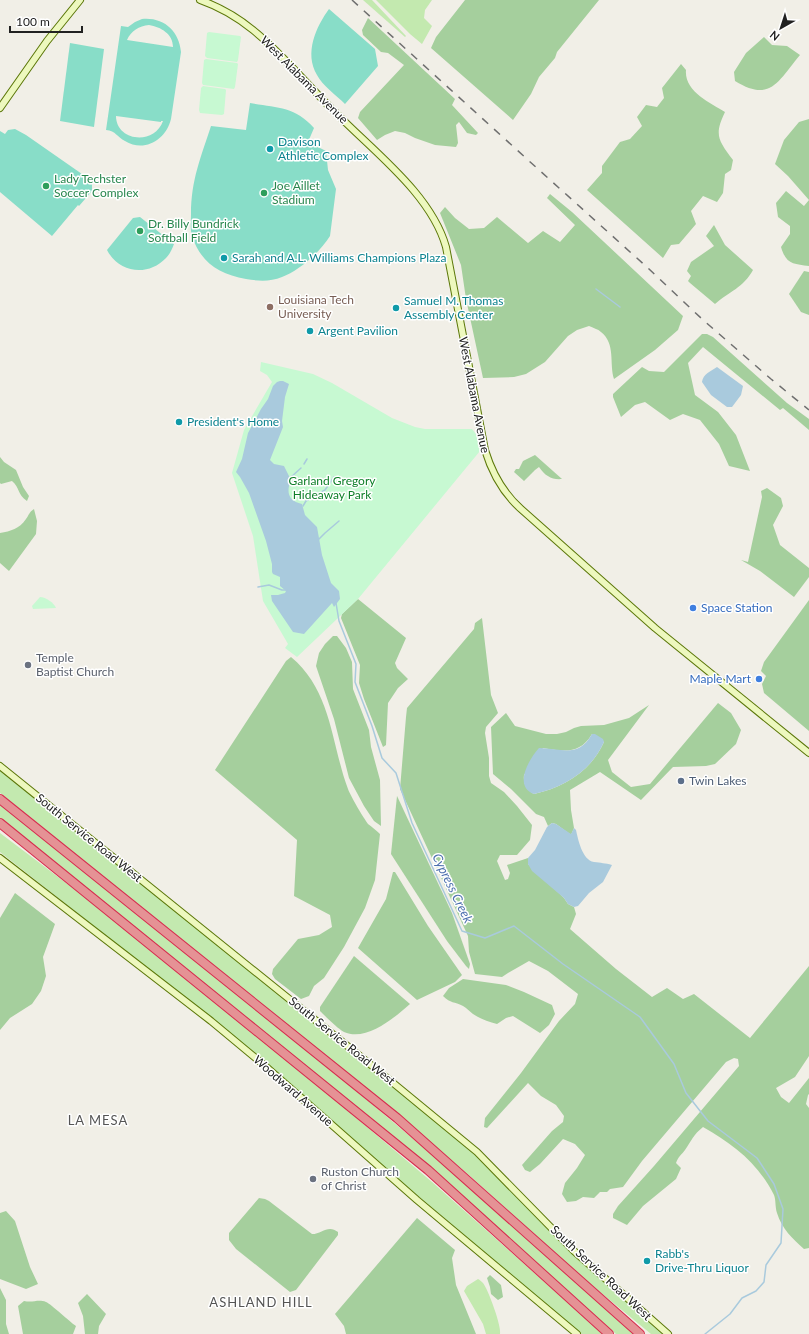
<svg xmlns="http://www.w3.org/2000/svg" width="809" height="1334" font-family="Lato,sans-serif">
<rect width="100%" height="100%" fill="#f1efe7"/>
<g fill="#c3e9af">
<path d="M363,0H372L406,36L405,37Z"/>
<path d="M376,0H432L425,10L424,18L432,26L422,44L410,34Z"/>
<path d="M0,768L470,1150L664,1334H651L589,1283L470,1176L389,1107L0,793Z"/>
<path d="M0,803L303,1046L450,1170L634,1334H616L441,1179L358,1108L0,819Z"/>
<path d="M0,833L78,892L328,1094L432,1182L603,1334H582L399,1180L255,1053L0,852Z"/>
<path d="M478,1279C480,1280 481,1281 483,1283C488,1289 502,1327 500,1334H486L483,1324L464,1291L467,1286Z"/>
</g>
<g fill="#a5cf9d" fill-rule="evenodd">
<path d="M465,0H599L557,52L555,58L539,77L531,94L513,120L431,48L436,37Z"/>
<path d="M368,18L455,99L452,105L478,133L476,135L467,133L459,122L456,125L458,143L456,147L435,145L415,138L405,133L395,131L385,135L377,140L358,118L360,112L404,65L388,53L381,52L363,35L362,30Z"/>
<path d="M764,37L772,45L787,46L800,55C778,81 771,103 735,81L734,72L746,53Z"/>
<path d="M681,64L686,70C684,91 710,103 725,112C714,135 718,140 733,160L731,170L725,174L723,193L717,202L703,196L691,211L696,224L679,244L671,245L663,258L587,190L602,173V166L620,142L630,139L642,126L637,117L646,105L657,107L664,98L662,88Z"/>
<path d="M809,119V266C793,264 786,264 781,247L790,234V226L778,217L776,203L786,191L804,206L809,200L788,176L775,164L784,140L799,122Z"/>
<path d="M550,194L572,212L683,316L678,330L655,350L614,379C609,363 616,344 601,332C598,329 593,328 589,326L577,330L568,336L545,362L526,374L514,377L483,378L466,299L461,265L440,213L445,207L455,218L469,229L484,228L497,217L528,243L543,231L560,242L575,225L547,198Z"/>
<path d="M714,225L725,245L753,270C743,288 730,291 715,304L690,283L688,281L691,276L687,271L691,262L714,246L706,236Z"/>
<path d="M804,271L809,272V315L801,312L789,294Z"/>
<path d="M702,334H707L713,337L787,403L809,419V430L783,408L780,410L703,347L688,363L695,395L718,412L736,435L750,471L729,466L719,444L700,420L683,414L670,420L645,402L635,405L621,417L613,397V394L642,367L649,371L664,372Z"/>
<path d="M535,455L562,479C552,480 545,476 539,467L535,470L524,481L514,472L516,469H519L523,461Z"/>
<path d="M0,457L4,462L16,470L23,487L29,496L27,501C17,494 20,488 12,481L1,484L0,483Z"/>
<path d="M767,488L781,498L783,506L773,525L780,545L809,568V577L794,597L760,571L741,560L748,562L762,497L761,491Z"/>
<path d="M34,509L37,521L36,534L9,571L0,563V533C11,531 19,529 26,519C29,515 29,512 34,509Z"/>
<path d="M358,599L406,638L395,663L397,668L408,679L398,688L388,703L386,745L383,747L364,699L359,683L360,665L341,618L342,614Z"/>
<path d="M809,600V731L764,693L762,684L766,676L761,671L764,662Z"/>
<path d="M482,618L491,695L498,713L486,727L485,733L489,758V776L491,783L504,792L517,806L532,825L530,840L517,855H500L497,861L505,880L508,879L510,873L507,865L528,858V864L564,898L568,904L574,907L576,914L570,929L616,969L652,997L667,988L683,999L694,994L750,1038L809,966V1056L795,1077L776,1088L781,1097L789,1103L809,1078V1094L808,1095L806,1104L809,1108V1248L804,1249C792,1238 782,1229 777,1213C775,1207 776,1200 774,1195C758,1163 733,1144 703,1127C693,1135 692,1140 685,1150C682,1154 678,1157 676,1163L681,1168L676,1179L643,1206L627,1225L613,1218V1214L618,1206L654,1166L739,1066L738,1059L734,1058L726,1062L642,1161L623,1187L610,1189L607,1192H600L594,1198L583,1197L576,1201L567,1202L562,1194L565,1183L577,1168L585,1155L575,1144L563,1139L540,1164L530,1172L525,1170L522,1165L552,1131L563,1122L564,1116L556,1105L541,1096L528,1083L487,1128L484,1127L485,1118L521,1073L559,1021L575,1004L578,994L548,971L529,961L508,973L502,977L475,974L469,952L468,936L400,789L406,717L407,708L474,629L475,623Z"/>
<path d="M333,636H337L346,648L352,662L353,689L369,730L371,747L380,780L381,826L374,821L364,806L349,778L334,719L316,666L319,653L325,644Z"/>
<path d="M291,657C332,691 331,744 348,789C351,797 363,817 368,824C372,827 376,830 380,834L375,880L365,908L344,947L324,978L314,986L309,996L301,999L275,979L272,974L273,969L298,939L319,935L332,927L330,915L294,896L297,840L215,770L286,661Z"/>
<path d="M718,703L731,713L741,730L736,744L715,764L706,766L673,767L641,800L600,772L570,790L571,810L574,828L571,835L556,824L552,823L548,826L544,817L536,814L511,789L493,774L491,727L506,713L515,726L546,734H557L566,732L574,728L581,726L604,725L629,718L649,705L608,760L612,772L631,787L650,784ZM592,734L604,742C591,771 565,787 534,794C527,790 523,784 524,775L543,748C565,752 580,754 592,734Z"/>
<path d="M397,796L452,913L470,964L469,969L466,966L447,941L391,854Z"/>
<path d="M393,872H395L428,926L462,975L455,982L417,1000L358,948L386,899Z"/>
<path d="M15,893L55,924L43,957L46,976L41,991L32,1004L10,1018L0,1030V918Z"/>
<path d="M354,956L410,1004C394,1018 366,1042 344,1032C337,1028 326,1017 320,1011V1007Z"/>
<path d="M463,979L506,985L524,992L552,1005L555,1014L549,1025L540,1033L513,1016L506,1018L497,1024C489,1022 480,1019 473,1014C469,1011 467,1008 463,1006C454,1001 451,1004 443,996L449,988Z"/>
<path d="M259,1198L265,1199L269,1201L312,1234C322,1234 328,1224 338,1232V1235L296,1290L290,1292L236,1249L229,1240V1233Z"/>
<path d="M6,1211L15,1221L30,1267L38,1284L26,1289L0,1279V1213Z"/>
<path d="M417,1218L455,1250L452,1258L456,1285L476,1334H346L344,1326L335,1314Z"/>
<path d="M490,1275L501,1285L503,1297L498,1300L491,1294L490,1287L487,1278Z"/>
<path d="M0,1288L6,1300V1324L9,1334H0Z"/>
<path d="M87,1294L106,1314L99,1326L98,1334H85L83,1316L78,1303Z"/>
<path d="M24,1301C33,1303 38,1299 46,1302C51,1304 70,1322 76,1326L73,1334H23L18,1306Z"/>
</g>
<g fill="#c7f9d2">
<path d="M209,32L240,36L241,37L238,60L237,62L207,58L205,56L207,33Z"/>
<path d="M206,59L237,63L238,64L235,87L234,89L203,85L202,83L204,60Z"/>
<path d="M203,86L225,89L226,90L224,114L222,115L200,113L199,110L201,88Z"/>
<path d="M261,362L313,374L332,383L392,418L415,427L425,429H472L476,434L480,451L358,599L297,657L285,648L288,644L263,601L253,536L232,473L244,430L272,382L267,375L260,371Z"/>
<path d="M40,597C46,597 54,603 56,608L33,609L32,606Z"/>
</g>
<g fill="#88ddc8" fill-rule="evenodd">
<path d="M329,9L375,49L378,66L345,104C337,96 322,85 317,75C304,53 316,27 329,9Z"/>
<path d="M142,19C164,17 179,31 181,52L171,119C166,140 144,153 125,141C117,137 116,131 106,130L121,26L128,27L135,22ZM149,25C161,27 173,34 173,47L127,40C131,31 139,26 149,25ZM116,116L161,122V121H163C154,146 116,141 116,116Z"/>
<path d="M70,43L104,49L94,127L60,121Z"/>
<path d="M250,103C276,108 295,106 314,128L308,142L326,151L328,170L336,189L330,236C321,251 299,271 282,277C270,282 258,281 246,279C219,274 201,263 192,236C190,229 191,222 191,214C191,180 201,157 211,126L246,130Z"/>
<path d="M15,129L26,135L92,181V191L79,206L78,205L52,236L0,192V131L5,134L8,130Z"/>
<path d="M140,217L174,244C172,249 170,254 166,258C148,277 119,273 107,250L133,218Z"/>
</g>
<g fill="#a9cadd">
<path d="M717,367L743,386L741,395L732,407H727L711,395L702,382C703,374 711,371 717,367Z"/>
<path d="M280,381H283L289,384L285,397L282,421L283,427L270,460L274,464L284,466L291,480C286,492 288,501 302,504L305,515L317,527L322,555L331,583L339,591L340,599L334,607L332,603L304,634L293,632L272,601L271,595H278L285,593L286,591L280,586V577L273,574L272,572V564L266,541L249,493L240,477L236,472L242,459L248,433L261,409L268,399L273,386L277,382Z"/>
<path d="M592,734H595L603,739L604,742C591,771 565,787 534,794C513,786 529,759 539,748C561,748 578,759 592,734Z"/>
<path d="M552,823L556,824L571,834L574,828L576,830C578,839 582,860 594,862C601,863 605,863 612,865L603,882L589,893L578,906L574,907L568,904L564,898L532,871L528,864V858L535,850L547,827Z"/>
</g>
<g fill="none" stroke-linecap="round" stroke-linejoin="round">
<g stroke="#a9cadd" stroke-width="1.5">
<path d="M596,289L620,307"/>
<path d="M304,464L307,459"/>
<path d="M289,479L301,468"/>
<path d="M303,506L306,501L325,490L334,477"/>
<path d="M318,540L325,533L339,521"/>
<path d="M258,587L269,585L282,590H287"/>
<path d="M336,603L339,621L356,664L355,682L372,726L382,758L396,773L412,823L462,931L485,938L514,926L563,964L640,1017L674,1064L686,1093L708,1121L757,1158L774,1184L783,1209L781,1243L766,1265L764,1282L756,1291L742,1298L730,1314L705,1334"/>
</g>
<defs>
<g id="secondary">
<path d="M200,0C220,7 237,17 253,30C283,54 308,86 336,113C374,152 431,194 446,247L485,450C492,473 503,493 521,509L655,628L809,753"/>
<path d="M0,108L47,41L80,0"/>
<path d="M0,766L381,1073L477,1152L574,1251L668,1334"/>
<path d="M0,858L211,1021L264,1065L417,1200L577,1334"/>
</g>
<g id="motorway">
<path d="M0,799L397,1118L640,1334"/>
<path d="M0,823L428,1170L609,1334"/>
</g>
</defs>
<use href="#secondary" stroke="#5b7708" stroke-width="8"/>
<use href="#motorway" stroke="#d72c4e" stroke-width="10"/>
<use href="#secondary" stroke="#edf8be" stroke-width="6"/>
<use href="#motorway" stroke="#e59295" stroke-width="8"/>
<path stroke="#6f6f6f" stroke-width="1.5" stroke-dasharray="8 8" stroke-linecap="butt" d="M352,0L528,160L649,269L702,319L771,379L809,410"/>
</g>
<g fill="#0f9aa8" stroke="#fff" stroke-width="1.5">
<circle cx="270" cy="149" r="4"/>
<circle cx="224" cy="258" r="4"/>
<circle cx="396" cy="308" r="4"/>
<circle cx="310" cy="331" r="4"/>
<circle cx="179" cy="422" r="4"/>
<circle cx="647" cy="1261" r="4"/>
</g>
<g fill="#2e9e5b" stroke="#fff" stroke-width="1.5">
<circle cx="46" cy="186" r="4"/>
<circle cx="264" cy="193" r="4"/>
<circle cx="140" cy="231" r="4"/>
</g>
<circle fill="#8d6e63" stroke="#fff" stroke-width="1.5" cx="270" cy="307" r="4"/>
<g fill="#3f7fe0" stroke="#fff" stroke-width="1.5">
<circle cx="693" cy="608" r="4"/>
<circle cx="759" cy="679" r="4"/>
</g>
<g fill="#6b7280" stroke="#fff" stroke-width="1.5">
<circle cx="28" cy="665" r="4"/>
<circle cx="313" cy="1179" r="4"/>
</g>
<circle fill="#5c6f8a" stroke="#fff" stroke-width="1.5" cx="681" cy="781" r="4"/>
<g text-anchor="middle" stroke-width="3" stroke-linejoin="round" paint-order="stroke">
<g font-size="12" fill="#212121" stroke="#fff">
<text transform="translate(304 80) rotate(45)" y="4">West Alabama Avenue</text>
<text transform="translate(474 395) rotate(79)" y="4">West Alabama Avenue</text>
<text transform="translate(89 838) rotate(39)" y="4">South Service Road West</text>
<text transform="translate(342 1041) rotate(39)" y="4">South Service Road West</text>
<text transform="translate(293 1091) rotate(41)" y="4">Woodward Avenue</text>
<text transform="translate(601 1273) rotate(43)" y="4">South Service Road West</text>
</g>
<g font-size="12" fill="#0d838f" stroke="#fff" text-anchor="start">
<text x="278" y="146">Davison<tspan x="278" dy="14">Athletic Complex</tspan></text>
<text x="232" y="262">Sarah and A.L. Williams Champions Plaza</text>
<text x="404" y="305">Samuel M. Thomas<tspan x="404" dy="14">Assembly Center</tspan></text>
<text x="318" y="335">Argent Pavilion</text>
<text x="187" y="426">President's Home</text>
<text x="655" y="1258">Rabb's<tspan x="655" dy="14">Drive-Thru Liquor</tspan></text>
</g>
<g font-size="12" fill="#27864d" stroke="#fff" text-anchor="start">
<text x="54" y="183">Lady Techster<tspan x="54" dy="14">Soccer Complex</tspan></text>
<text x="272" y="190">Joe Aillet<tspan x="272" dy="14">Stadium</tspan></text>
<text x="148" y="228">Dr. Billy Bundrick<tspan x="148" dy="14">Softball Field</tspan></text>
</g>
<g font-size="12" fill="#785e54" stroke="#fff" text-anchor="start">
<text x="278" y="304">Louisiana Tech<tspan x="278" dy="14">University</tspan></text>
</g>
<g font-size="12" fill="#0e7f28" stroke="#fff">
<text x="332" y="485">Garland Gregory<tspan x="332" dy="14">Hideaway Park</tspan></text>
</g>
<g font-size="12" fill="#366cbe" stroke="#fff" text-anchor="start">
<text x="701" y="612">Space Station</text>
<text x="751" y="683" text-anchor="end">Maple Mart</text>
</g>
<g font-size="12" fill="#5b616d" stroke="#fff" text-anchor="start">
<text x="36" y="662">Temple<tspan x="36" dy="14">Baptist Church</tspan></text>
<text x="321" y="1176">Ruston Church<tspan x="321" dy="14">of Christ</tspan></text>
</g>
<g font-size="12" fill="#4e5e75" stroke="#fff" text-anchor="start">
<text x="689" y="785">Twin Lakes</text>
</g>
<g font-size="13" font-style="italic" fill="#4e71af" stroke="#fff">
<text transform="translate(453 888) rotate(64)" y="5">Cypress Creek</text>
</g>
<g font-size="13" letter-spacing="1" fill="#545454" stroke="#fff">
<text x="98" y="1125">LA MESA</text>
<text x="261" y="1307">ASHLAND HILL</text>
</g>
</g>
<g transform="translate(781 28) rotate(219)" stroke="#ffffff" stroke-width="3" paint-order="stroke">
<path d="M0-3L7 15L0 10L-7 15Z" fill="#212121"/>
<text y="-6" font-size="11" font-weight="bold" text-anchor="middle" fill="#212121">N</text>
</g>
<path d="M10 26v6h72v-6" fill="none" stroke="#212121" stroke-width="2"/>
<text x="16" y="26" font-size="12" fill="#212121" stroke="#ffffff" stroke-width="3" paint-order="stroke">100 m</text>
</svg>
